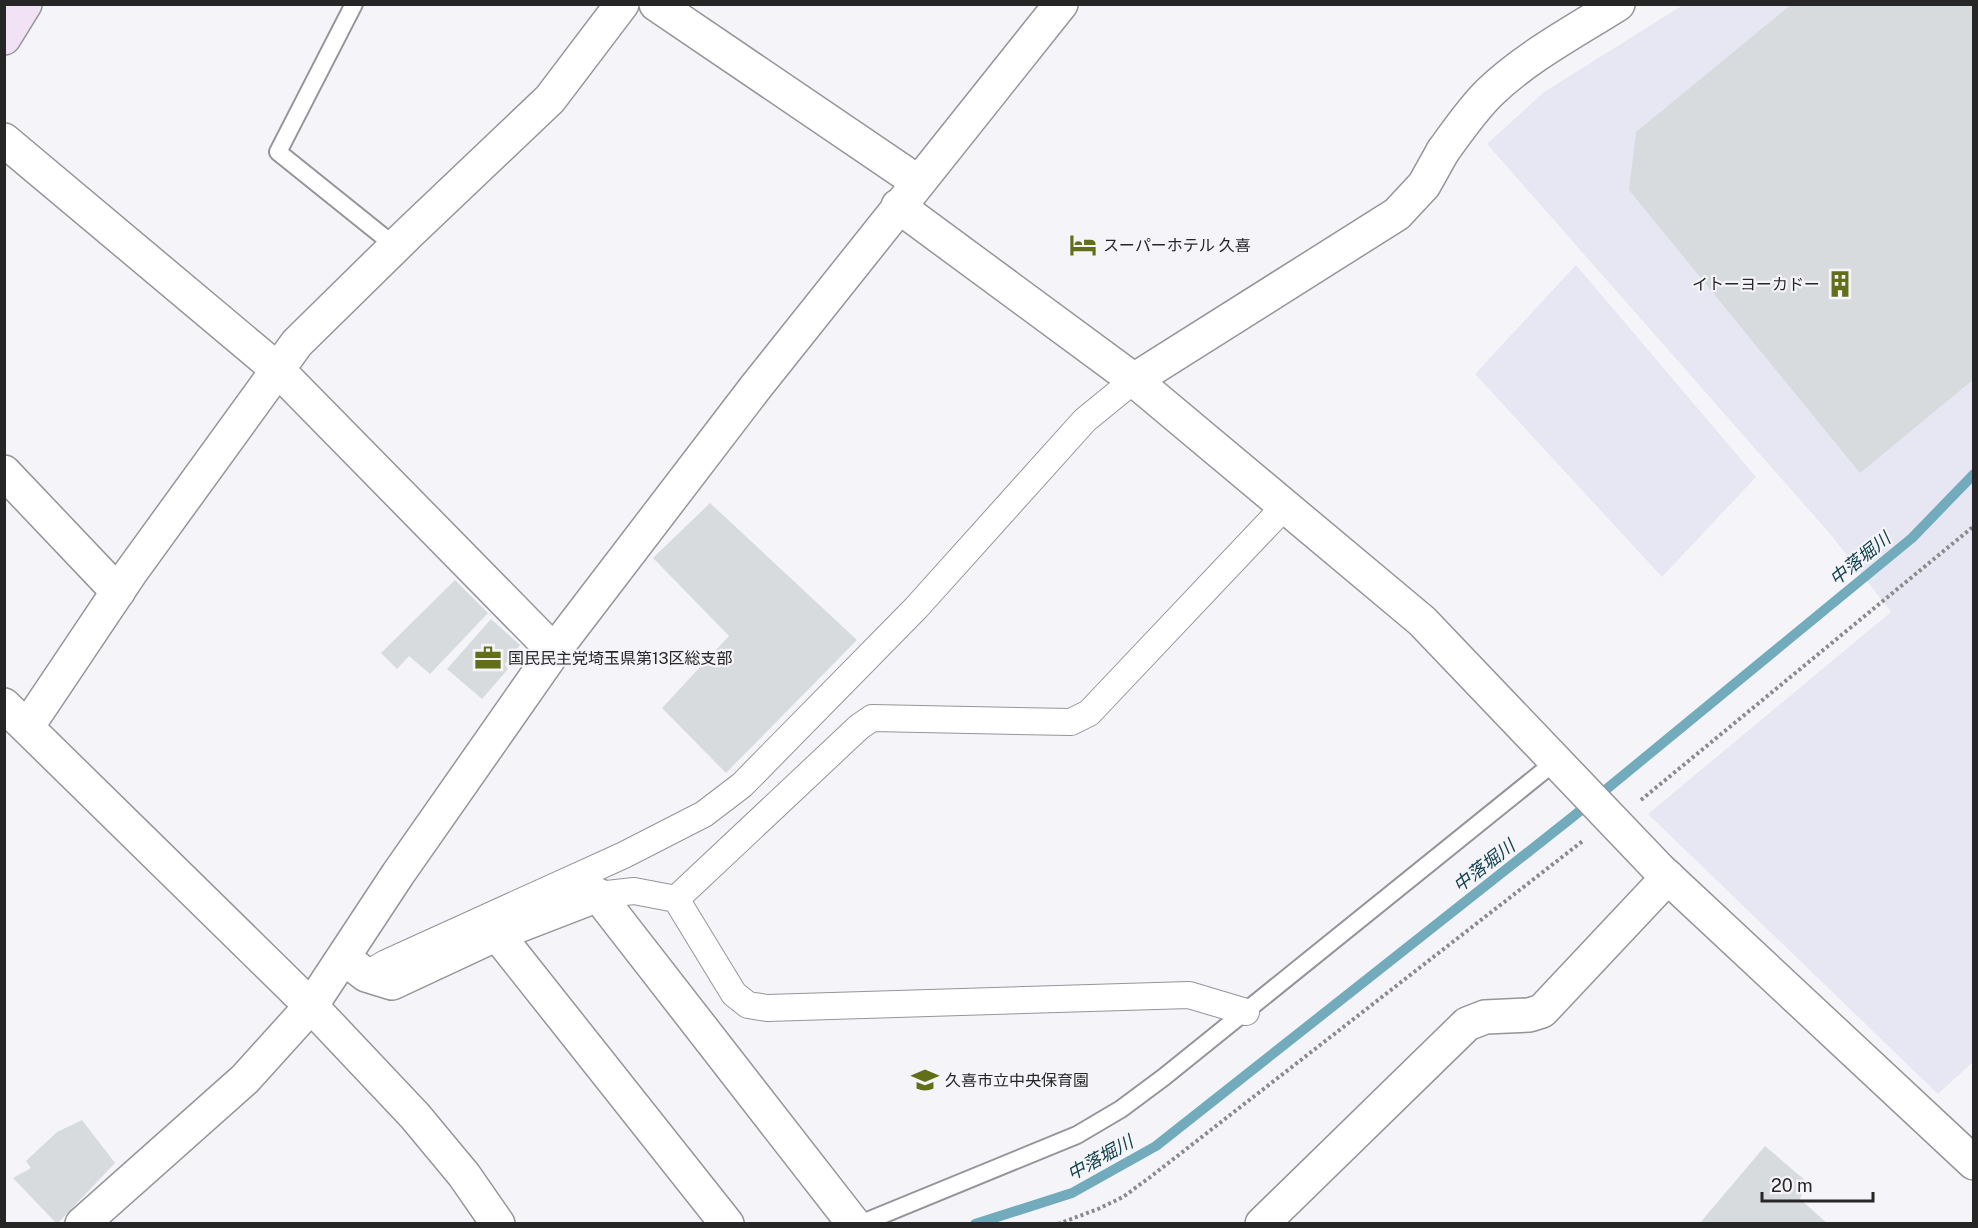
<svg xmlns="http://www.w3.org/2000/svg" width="1978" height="1228" font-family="'Public Sans','Noto Sans JP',sans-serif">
<rect width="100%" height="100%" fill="#f5f5f9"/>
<g fill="#e6e7f2">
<path d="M1683,5H1973L1974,1061L1938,1094L1648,814L1891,612L1831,535L1487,144L1544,92Z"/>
<path d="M1576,265L1756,477L1662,577L1475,374Z"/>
</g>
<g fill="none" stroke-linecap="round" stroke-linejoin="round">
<path stroke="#72abbb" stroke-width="10" d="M975,1224L1072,1193L1156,1146L1575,815L1912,538L1974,474"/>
</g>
<g fill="#d8dbde">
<path d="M1792,4H1974V379L1860,473L1629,190L1636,132Z"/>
<path d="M710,503L857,640L726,773L662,708L729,636L653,558Z"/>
<path d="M455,580L488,613L430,674L409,656L397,669L381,653Z"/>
<path d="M491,619L520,645L505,664L508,669L482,699L447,669Z"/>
<path d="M82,1120L115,1163L57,1224L13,1178L31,1168L26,1161L57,1132Z"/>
<path d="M1765,1146L1807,1182L1800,1199L1828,1224H1699Z"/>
</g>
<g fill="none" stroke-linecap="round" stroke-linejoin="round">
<defs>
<g id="service">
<path d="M354,4L278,152L395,246"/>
<path d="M860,1224L1077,1135L1121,1109L1164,1077L1556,761"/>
</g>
<g id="pedestrian">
<path d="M598,895L634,891L676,899L859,727L872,718L1071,722L1089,713L1284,507"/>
<path d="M676,899L734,994L748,1005L767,1008L1189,995L1246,1012"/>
<path d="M366,975L386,963L624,855L704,814L742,785L916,608L1085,420L1134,380"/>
</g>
<g id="minor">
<path d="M656,4L918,182"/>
<path d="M4,140L277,369L554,651"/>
<path d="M898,206L1134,380L1422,621L1659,869L1974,1163"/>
<path d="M1134,380L1397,214L1424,185L1443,151"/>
<path d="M4,472L118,592"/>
<path d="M4,705L311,1006L415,1116L464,1175L498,1224"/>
<path d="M27,727L131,572L297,343L409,233L550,99L622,4"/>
<path d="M497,934L727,1224"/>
<path d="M344,958L366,975L392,983L497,934L598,895L854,1224"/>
<path d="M82,1224L245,1079L311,1006L398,874L554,651L755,388L1061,4"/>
<path d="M1262,1224L1467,1024L1485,1017L1529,1015L1542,1011L1668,877"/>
</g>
<path id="tertiary" d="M1443,151C1457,132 1471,111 1489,93C1526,57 1574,32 1618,4"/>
<path id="secondary" d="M4,38L25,4"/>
</defs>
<use href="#service" stroke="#959599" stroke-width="20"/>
<use href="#pedestrian" stroke="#959599" stroke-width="28"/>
<use href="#minor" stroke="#959599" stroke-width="36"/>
<use href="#tertiary" stroke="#959599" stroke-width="36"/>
<use href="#secondary" stroke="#959599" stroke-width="36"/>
<g stroke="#8b8b8e" stroke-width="4" stroke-dasharray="3 3" stroke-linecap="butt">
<path d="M1641,800L1974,526"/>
<path d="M1058,1224L1098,1209L1123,1197L1149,1178L1584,840"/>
</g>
<use href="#service" stroke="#fff" stroke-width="16"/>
<use href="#pedestrian" stroke="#fff" stroke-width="26"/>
<use href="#minor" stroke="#fff" stroke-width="33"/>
<use href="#tertiary" stroke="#fff" stroke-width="33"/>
<use href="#secondary" stroke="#f1e2f5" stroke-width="33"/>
</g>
<defs>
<symbol id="hotel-bare" viewBox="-9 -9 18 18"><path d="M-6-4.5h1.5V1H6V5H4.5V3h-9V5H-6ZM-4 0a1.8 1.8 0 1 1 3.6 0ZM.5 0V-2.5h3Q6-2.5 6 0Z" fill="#636f18" stroke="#f5f5f9" stroke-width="2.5" paint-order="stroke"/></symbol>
<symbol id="building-bare" viewBox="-9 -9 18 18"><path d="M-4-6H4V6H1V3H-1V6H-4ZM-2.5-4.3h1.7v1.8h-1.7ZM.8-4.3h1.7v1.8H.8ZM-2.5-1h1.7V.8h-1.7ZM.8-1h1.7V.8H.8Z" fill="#636f18" stroke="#f5f5f9" stroke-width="2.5" paint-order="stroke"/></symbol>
<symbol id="office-bare" viewBox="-9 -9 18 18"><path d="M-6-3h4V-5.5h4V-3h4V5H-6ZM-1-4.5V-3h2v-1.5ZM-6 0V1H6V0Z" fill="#636f18" stroke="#f5f5f9" stroke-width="2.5" paint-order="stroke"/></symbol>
<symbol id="school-bare" viewBox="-9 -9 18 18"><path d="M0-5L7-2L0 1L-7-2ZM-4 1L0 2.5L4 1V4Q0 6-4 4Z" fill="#636f18" stroke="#f5f5f9" stroke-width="2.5" paint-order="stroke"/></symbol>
</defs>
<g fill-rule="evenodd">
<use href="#hotel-bare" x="1064" y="226" width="38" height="38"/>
<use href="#building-bare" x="1821" y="265" width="38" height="38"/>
<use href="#office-bare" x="469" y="639" width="38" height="38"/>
<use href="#school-bare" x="906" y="1061" width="38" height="38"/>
</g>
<g text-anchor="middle" stroke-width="4.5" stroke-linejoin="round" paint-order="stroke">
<g font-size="16" fill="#262627" stroke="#f5f5f9" text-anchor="start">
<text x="1103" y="251">スーパーホテル 久喜</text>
<text x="1820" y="290" text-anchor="end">イトーヨーカドー</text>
<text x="508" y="664">国民民主党埼玉県第13区総支部</text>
<text x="945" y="1086">久喜市立中央保育園</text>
</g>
<g font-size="18" font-style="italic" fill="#11424e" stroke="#f5f5f9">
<text transform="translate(1860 559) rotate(-39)" y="6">中落堀川</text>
<text transform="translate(1484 866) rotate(-38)" y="6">中落堀川</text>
<text transform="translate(1100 1158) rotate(-29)" y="6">中落堀川</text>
</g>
</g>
<rect width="1978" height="1228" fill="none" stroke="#262627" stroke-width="12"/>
<path d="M1762 1192v9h111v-9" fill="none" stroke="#262627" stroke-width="3"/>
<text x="1771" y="1192" font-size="18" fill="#262627" stroke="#f5f5f9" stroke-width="4.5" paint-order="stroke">20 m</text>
</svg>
